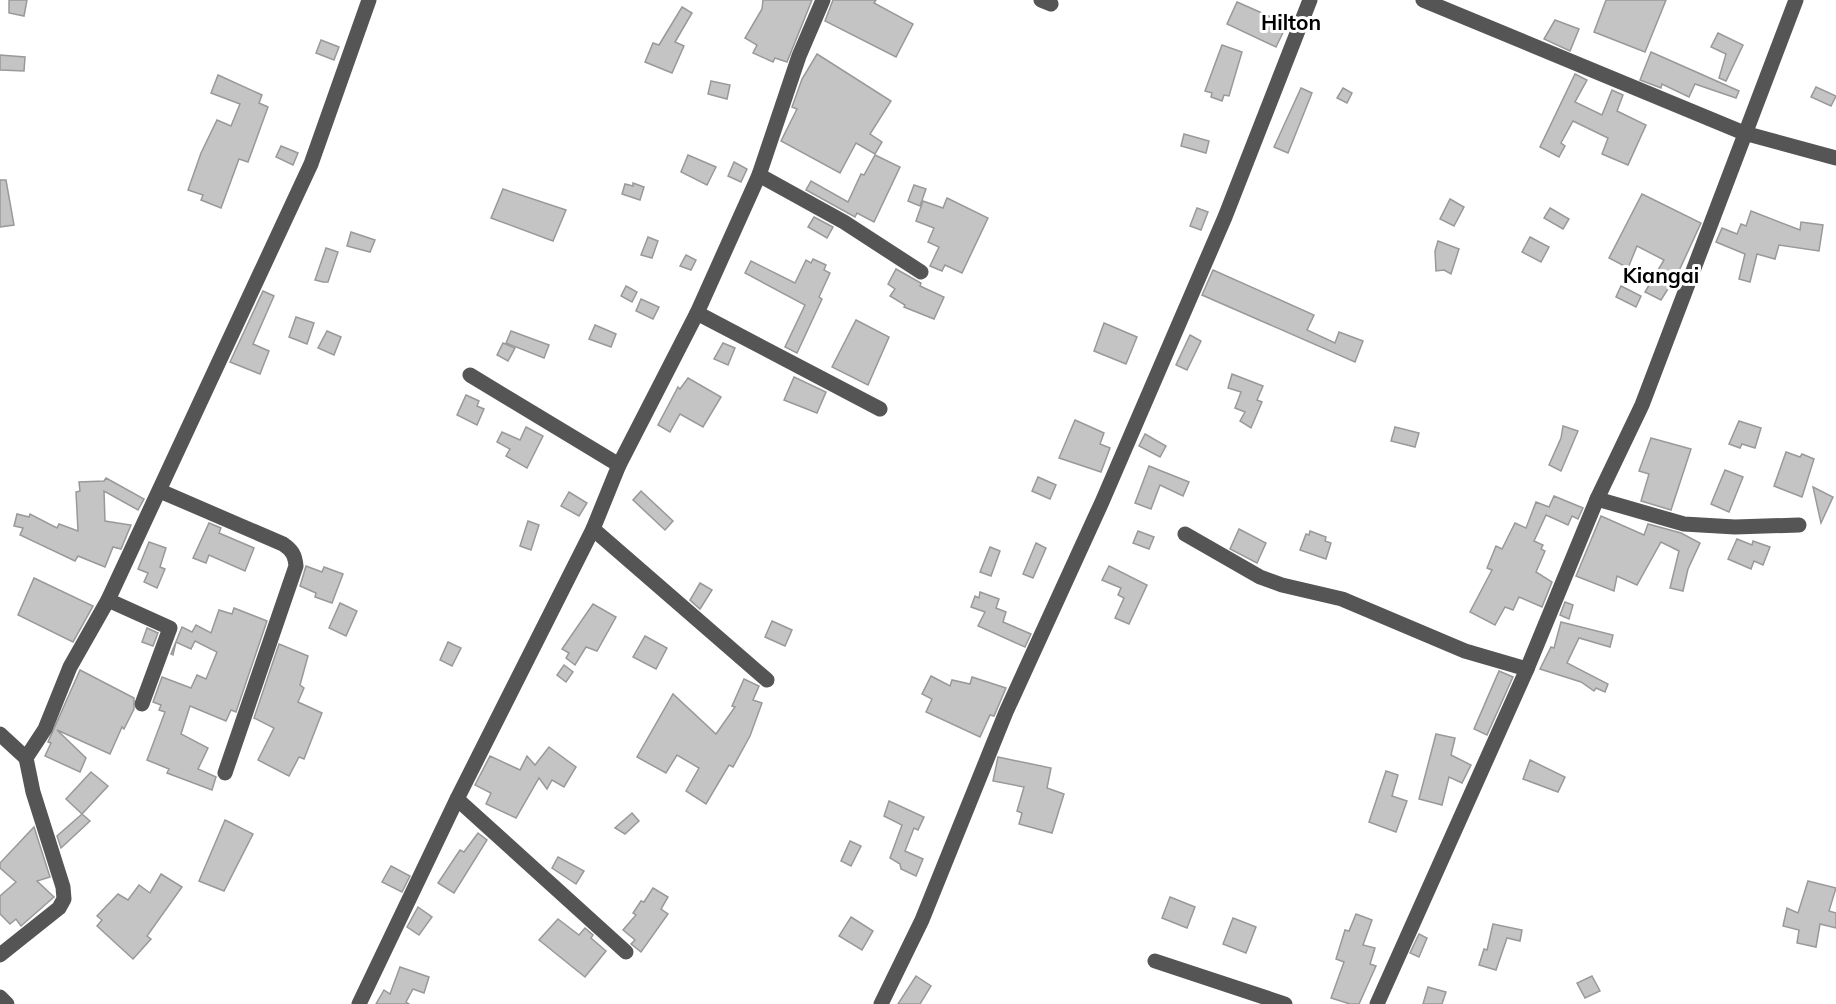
<svg xmlns="http://www.w3.org/2000/svg" width="1836" height="1004" font-family="Mulish,sans-serif">
<rect width="100%" height="100%" fill="#fff"/>
<g fill="#c4c4c4" stroke="#999" stroke-width="1.5">
<path d="M9,0H27L24,16L9,13Z"/>
<path d="M763,0H812L787,62L775,58L773,62L753,53L757,45L745,38L762,9Z"/>
<path d="M833,0H876L874,3L913,24L896,57L825,21Z"/>
<path d="M1606,0H1666L1645,52L1594,32Z"/>
<path d="M1237,2L1287,24L1276,47L1227,24Z"/>
<path d="M682,7L692,13L675,42L684,46L672,73L645,62L653,43L659,45Z"/>
<path d="M1555,20L1579,29L1570,51L1544,39Z"/>
<path d="M1718,33L1743,45L1726,81L1719,78L1726,54L1711,47Z"/>
<path d="M321,40L339,47L334,60L316,53Z"/>
<path d="M1222,45L1242,52L1229,96L1224,95L1222,101L1211,97L1212,93L1205,91Z"/>
<path d="M1651,52L1739,91L1736,98L1695,84L1689,97L1662,84L1661,88L1640,80Z"/>
<path d="M817,54L891,101L870,134L882,142L875,154L856,143L840,173L781,141L797,109L792,107L802,79Z"/>
<path d="M0,55L25,57L24,71L0,70Z"/>
<path d="M1575,74L1587,80L1575,102L1602,115L1612,90L1623,95L1617,111L1646,125L1628,165L1602,154L1608,138L1573,121L1561,143L1565,146L1559,157L1540,147Z"/>
<path d="M218,75L262,95L259,103L268,107L248,162L239,159L221,208L201,200L203,195L188,190L201,153L217,120L231,126L240,104L211,93Z"/>
<path d="M711,81L730,85L727,99L708,94Z"/>
<path d="M1816,87L1836,96L1831,106L1811,97Z"/>
<path d="M1301,88L1312,93L1288,153L1274,147Z"/>
<path d="M1343,88L1352,93L1347,103L1337,98Z"/>
<path d="M1184,134L1209,141L1206,153L1181,146Z"/>
<path d="M281,146L298,153L293,165L276,157Z"/>
<path d="M688,155L716,167L707,185L681,172Z"/>
<path d="M875,155L900,167L874,222L857,213L855,217L806,190L811,181L848,202L861,174L864,175Z"/>
<path d="M734,162L747,169L741,182L728,176Z"/>
<path d="M0,180H6L14,225L0,227Z"/>
<path d="M633,183L644,187L640,200L622,194L625,184L633,186Z"/>
<path d="M914,185L926,189L920,206L908,201Z"/>
<path d="M503,189L566,210L553,241L491,218Z"/>
<path d="M1642,194L1701,223L1678,273L1661,300L1645,292L1664,260L1637,246L1628,268L1609,258Z"/>
<path d="M947,198L988,218L962,273L945,265L942,271L930,266L939,247L928,242L934,228L916,221L923,201L943,208Z"/>
<path d="M1450,199L1464,207L1454,226L1440,219Z"/>
<path d="M1197,208L1208,212L1201,230L1190,226Z"/>
<path d="M1550,208L1569,219L1563,229L1544,218Z"/>
<path d="M1751,211L1800,230L1801,222L1823,225L1819,251L1779,245L1775,259L1757,254L1750,282L1739,279L1745,254L1716,242L1722,228L1737,234L1741,224L1746,226Z"/>
<path d="M814,217L833,227L827,238L808,227Z"/>
<path d="M351,232L375,240L370,252L347,246Z"/>
<path d="M648,237L658,241L652,258L641,255Z"/>
<path d="M1530,237L1549,247L1541,262L1522,252Z"/>
<path d="M1438,241L1459,249L1451,274L1444,270L1436,271L1435,251Z"/>
<path d="M326,248L338,252L328,282H323L315,280Z"/>
<path d="M686,255L696,260L691,270L680,266Z"/>
<path d="M813,259L826,265L824,270L830,273L819,297L822,299L797,353L785,347L805,305L745,273L751,261L795,283L806,260L811,263Z"/>
<path d="M896,269L921,283L920,286L944,297L934,319L904,307L905,305L890,296L895,289L888,284Z"/>
<path d="M1213,270L1314,315L1307,330L1335,343L1339,332L1363,341L1355,362L1202,295Z"/>
<path d="M626,286L637,292L632,302L621,296Z"/>
<path d="M1621,286L1641,296L1636,307L1616,297Z"/>
<path d="M263,291L274,296L253,344L269,351L260,374L230,362Z"/>
<path d="M641,299L659,307L653,319L636,311Z"/>
<path d="M296,317L314,323L307,344L289,337Z"/>
<path d="M856,320L889,337L868,385L832,367Z"/>
<path d="M1104,323L1137,337L1126,364L1094,351Z"/>
<path d="M595,325L616,334L611,347L589,339Z"/>
<path d="M327,331L341,337L334,355L318,348Z"/>
<path d="M511,331L549,345L544,358L506,343Z"/>
<path d="M1190,335L1201,341L1187,370L1176,365Z"/>
<path d="M503,343L515,348L508,361L497,355Z"/>
<path d="M723,343L735,348L728,365L714,359Z"/>
<path d="M1232,374L1263,386L1257,400L1262,402L1251,428L1240,421L1245,412L1235,408L1241,392L1228,388Z"/>
<path d="M794,377L826,392L817,413L784,400Z"/>
<path d="M688,378L721,397L703,427L680,414L670,432L658,425L678,387L680,389Z"/>
<path d="M466,395L479,401L477,406L484,409L477,425L457,415Z"/>
<path d="M1075,420L1104,433L1100,444L1110,448L1101,472L1059,458Z"/>
<path d="M1739,421L1761,428L1755,448L1742,444L1740,448L1729,444Z"/>
<path d="M1563,426L1578,431L1561,471L1549,465L1561,438Z"/>
<path d="M526,427L543,436L527,468L506,456L510,449L497,442L502,432L520,440Z"/>
<path d="M1395,427L1419,433L1415,447L1391,441Z"/>
<path d="M1145,434L1166,446L1160,457L1139,446Z"/>
<path d="M1651,438L1691,449L1671,510L1641,501L1649,474L1639,471Z"/>
<path d="M1786,452L1800,457L1802,454L1814,459L1802,497L1774,486Z"/>
<path d="M1149,466L1189,482L1183,496L1160,485L1151,509L1135,503Z"/>
<path d="M1725,470L1743,477L1729,512L1711,504Z"/>
<path d="M1038,477L1056,485L1050,499L1032,491Z"/>
<path d="M106,478L144,499L138,510L104,491L105,521L131,525L121,549L113,547L105,567L78,556L75,561L20,535L23,528L14,526L17,514L29,517L30,514L57,528L59,524L78,531L76,492L80,491L79,482L104,481Z"/>
<path d="M1813,487L1833,497L1821,523Z"/>
<path d="M641,491L673,521L665,530L633,500Z"/>
<path d="M569,492L587,503L579,516L561,506Z"/>
<path d="M1554,496L1583,508L1578,519L1572,516L1568,525L1546,515L1534,541L1543,545L1541,549L1545,551L1536,572L1552,582L1542,607L1519,597L1513,610L1505,607L1495,625L1470,612L1492,570L1487,568L1496,546L1502,549L1515,523L1526,528L1536,502L1549,507Z"/>
<path d="M1601,516L1644,535L1648,524L1681,533L1700,543L1688,569L1683,591L1670,588L1679,551L1661,542L1637,585L1617,576L1614,591L1576,576Z"/>
<path d="M528,521L539,525L531,550L520,546Z"/>
<path d="M209,523L221,528L219,533L254,548L245,571L209,555L206,563L193,558Z"/>
<path d="M1239,529L1266,543L1257,563L1230,549Z"/>
<path d="M1138,531L1154,537L1149,549L1133,543Z"/>
<path d="M1310,531L1326,537L1325,541L1331,543L1326,559L1300,550L1306,534L1309,535Z"/>
<path d="M1737,539L1752,545L1753,541L1770,547L1763,565L1754,561L1751,569L1728,559Z"/>
<path d="M149,542L166,548L160,567L165,569L157,588L144,582L148,573L138,569Z"/>
<path d="M1036,543L1046,548L1033,578L1023,574Z"/>
<path d="M990,547L1000,551L991,576L980,572Z"/>
<path d="M306,566L322,572L324,567L343,574L332,603L315,597L316,593L300,586Z"/>
<path d="M1109,566L1147,585L1129,624L1115,618L1124,598L1118,595L1121,588L1102,580Z"/>
<path d="M34,578L93,606L73,642L18,615Z"/>
<path d="M700,583L712,590L700,609L690,600Z"/>
<path d="M980,592L999,599L996,608L1006,612L1003,622L1031,634L1025,647L978,626L985,612L971,607L975,596L979,598Z"/>
<path d="M1565,602L1573,605L1569,619L1560,615Z"/>
<path d="M340,603L357,611L346,636L329,628Z"/>
<path d="M593,604L616,617L597,651L586,647L575,665L566,658L569,653L562,649Z"/>
<path d="M234,608L267,621L236,712L231,710L226,721L190,706L181,734L208,748L198,769L216,777L212,790L167,773L169,769L147,760L165,712L159,710L161,705L153,702L162,677L191,688L197,675L206,679L217,652L195,641L191,649L176,642L173,655L171,654L182,627L192,632L196,625L211,633L219,610L232,614Z"/>
<path d="M772,621L792,630L785,646L765,637Z"/>
<path d="M1561,622L1613,635L1610,647L1579,638L1567,663L1608,684L1605,692L1596,688L1594,691L1581,682L1540,669L1551,647L1554,648Z"/>
<path d="M147,628L158,633L153,646L142,642Z"/>
<path d="M645,636L667,648L656,669L633,657Z"/>
<path d="M448,642L461,648L452,666L440,660Z"/>
<path d="M279,644L308,656L300,685L304,688L298,702L322,713L304,759L299,757L289,776L258,760L274,728L254,718Z"/>
<path d="M564,665L573,672L566,682L557,675Z"/>
<path d="M80,670L134,698V709L124,729L122,727L110,754L57,730L86,758L80,772L45,756L51,743L48,742Z"/>
<path d="M1499,671L1513,677L1487,735L1474,729Z"/>
<path d="M931,676L950,686L952,680L970,684L972,677L1006,688L994,716L990,715L980,737L926,712L932,699L922,694Z"/>
<path d="M744,679L759,686L753,700L762,703L750,736L733,767L729,765L706,804L686,791L699,768L677,755L666,773L637,757L673,694L716,734L735,707L732,706Z"/>
<path d="M1436,734L1455,738L1451,755L1471,765L1462,783L1449,777L1442,805L1419,799Z"/>
<path d="M549,747L576,767L564,787L552,780L547,789L539,778L516,818L486,804L491,793L475,785L490,756L520,770L527,756L535,765Z"/>
<path d="M998,757L1051,768L1047,788L1064,794L1052,833L1019,824L1022,813L1017,811L1024,787L993,781Z"/>
<path d="M1530,760L1565,777L1558,792L1523,779Z"/>
<path d="M1386,771L1398,775L1392,796L1407,801L1396,832L1369,822Z"/>
<path d="M91,772L108,786L82,814L90,821L61,848L57,836L82,814L66,799Z"/>
<path d="M889,801L924,817L918,830L914,828L905,851L923,859L916,876L901,869L900,864L890,858L902,825L884,816Z"/>
<path d="M632,813L639,821L625,834L615,828Z"/>
<path d="M225,820L253,834L224,891L199,881Z"/>
<path d="M34,827L50,877L37,881L54,897L21,926L16,919L10,924L0,914V896L16,882L0,868V863Z"/>
<path d="M478,833L487,840L454,893L438,883L460,850L464,852Z"/>
<path d="M850,841L861,846L851,866L841,861Z"/>
<path d="M558,857L584,871L576,884L552,868Z"/>
<path d="M391,866L410,876L402,892L382,882Z"/>
<path d="M161,874L182,887L147,936L151,939L133,959L97,926L102,920L97,916L118,894L128,900L139,885L150,893Z"/>
<path d="M1808,881L1836,888L1829,911L1836,913V928L1820,924L1816,947L1797,943L1799,930L1783,926L1787,908L1798,913Z"/>
<path d="M653,888L668,897L661,909L668,914L641,952L631,944L635,940L623,930L636,915L633,913L641,901L644,902Z"/>
<path d="M1170,897L1195,907L1187,928L1162,918Z"/>
<path d="M418,907L432,917L419,935L407,927Z"/>
<path d="M1356,914L1372,920L1363,945L1375,948L1370,964L1376,966L1359,1004H1350L1331,998L1344,962L1336,959L1345,930L1349,931Z"/>
<path d="M851,917L873,931L862,950L839,936Z"/>
<path d="M1233,918L1256,927L1246,953L1223,944Z"/>
<path d="M558,919L579,935L585,928L593,935L591,938L606,951L585,977L539,940Z"/>
<path d="M1493,924L1522,930L1520,941L1507,938L1496,970L1479,965L1484,949L1487,950Z"/>
<path d="M1419,934L1427,938L1419,957L1410,953Z"/>
<path d="M400,967L429,977L424,993L413,989L406,1002L409,1004H376L384,990L390,994Z"/>
<path d="M916,976L931,986L920,1004H898Z"/>
<path d="M1592,976L1600,991L1585,998L1577,983Z"/>
<path d="M1428,987L1446,992L1442,1004H1423Z"/>
</g>
<g fill="none" stroke-linecap="round" stroke-linejoin="round">
<g stroke="#555" stroke-width="15">
<path d="M1041,0L1051,4"/>
<path d="M1423,0L1744,133L1836,158"/>
<path d="M759,175L844,222L921,272"/>
<path d="M697,313L880,409"/>
<path d="M470,375L619,465"/>
<path d="M160,491L283,544C292,550 295,555 296,566L225,773"/>
<path d="M1597,499L1684,524L1735,527L1799,525"/>
<path d="M593,529L767,680"/>
<path d="M1185,534L1260,577L1282,585L1342,599L1465,651L1527,669"/>
<path d="M108,600L170,628L142,704"/>
<path d="M0,734L26,758"/>
<path d="M457,799L626,952"/>
<path d="M0,955L59,908L64,899L63,887L33,792L26,758L45,729L70,667L108,600L311,164L369,0"/>
<path d="M1155,961L1285,1004"/>
<path d="M0,997L7,1004"/>
<path d="M359,1004L457,799L593,529L619,465L697,313L759,175L799,56L823,0"/>
<path d="M881,1004L922,920L1006,712L1102,502L1225,217L1310,0"/>
<path d="M1377,1004L1527,669L1597,499L1642,405L1796,0"/>
</g>
</g>
<g text-anchor="middle" stroke-width="6" stroke-linejoin="round" paint-order="stroke">
<g font-size="21" font-weight="bold" fill="#000" stroke="#fff">
<text x="1291" y="30">Hilton</text>
<text x="1661" y="283">Kiangai</text>
</g>
</g>
</svg>
